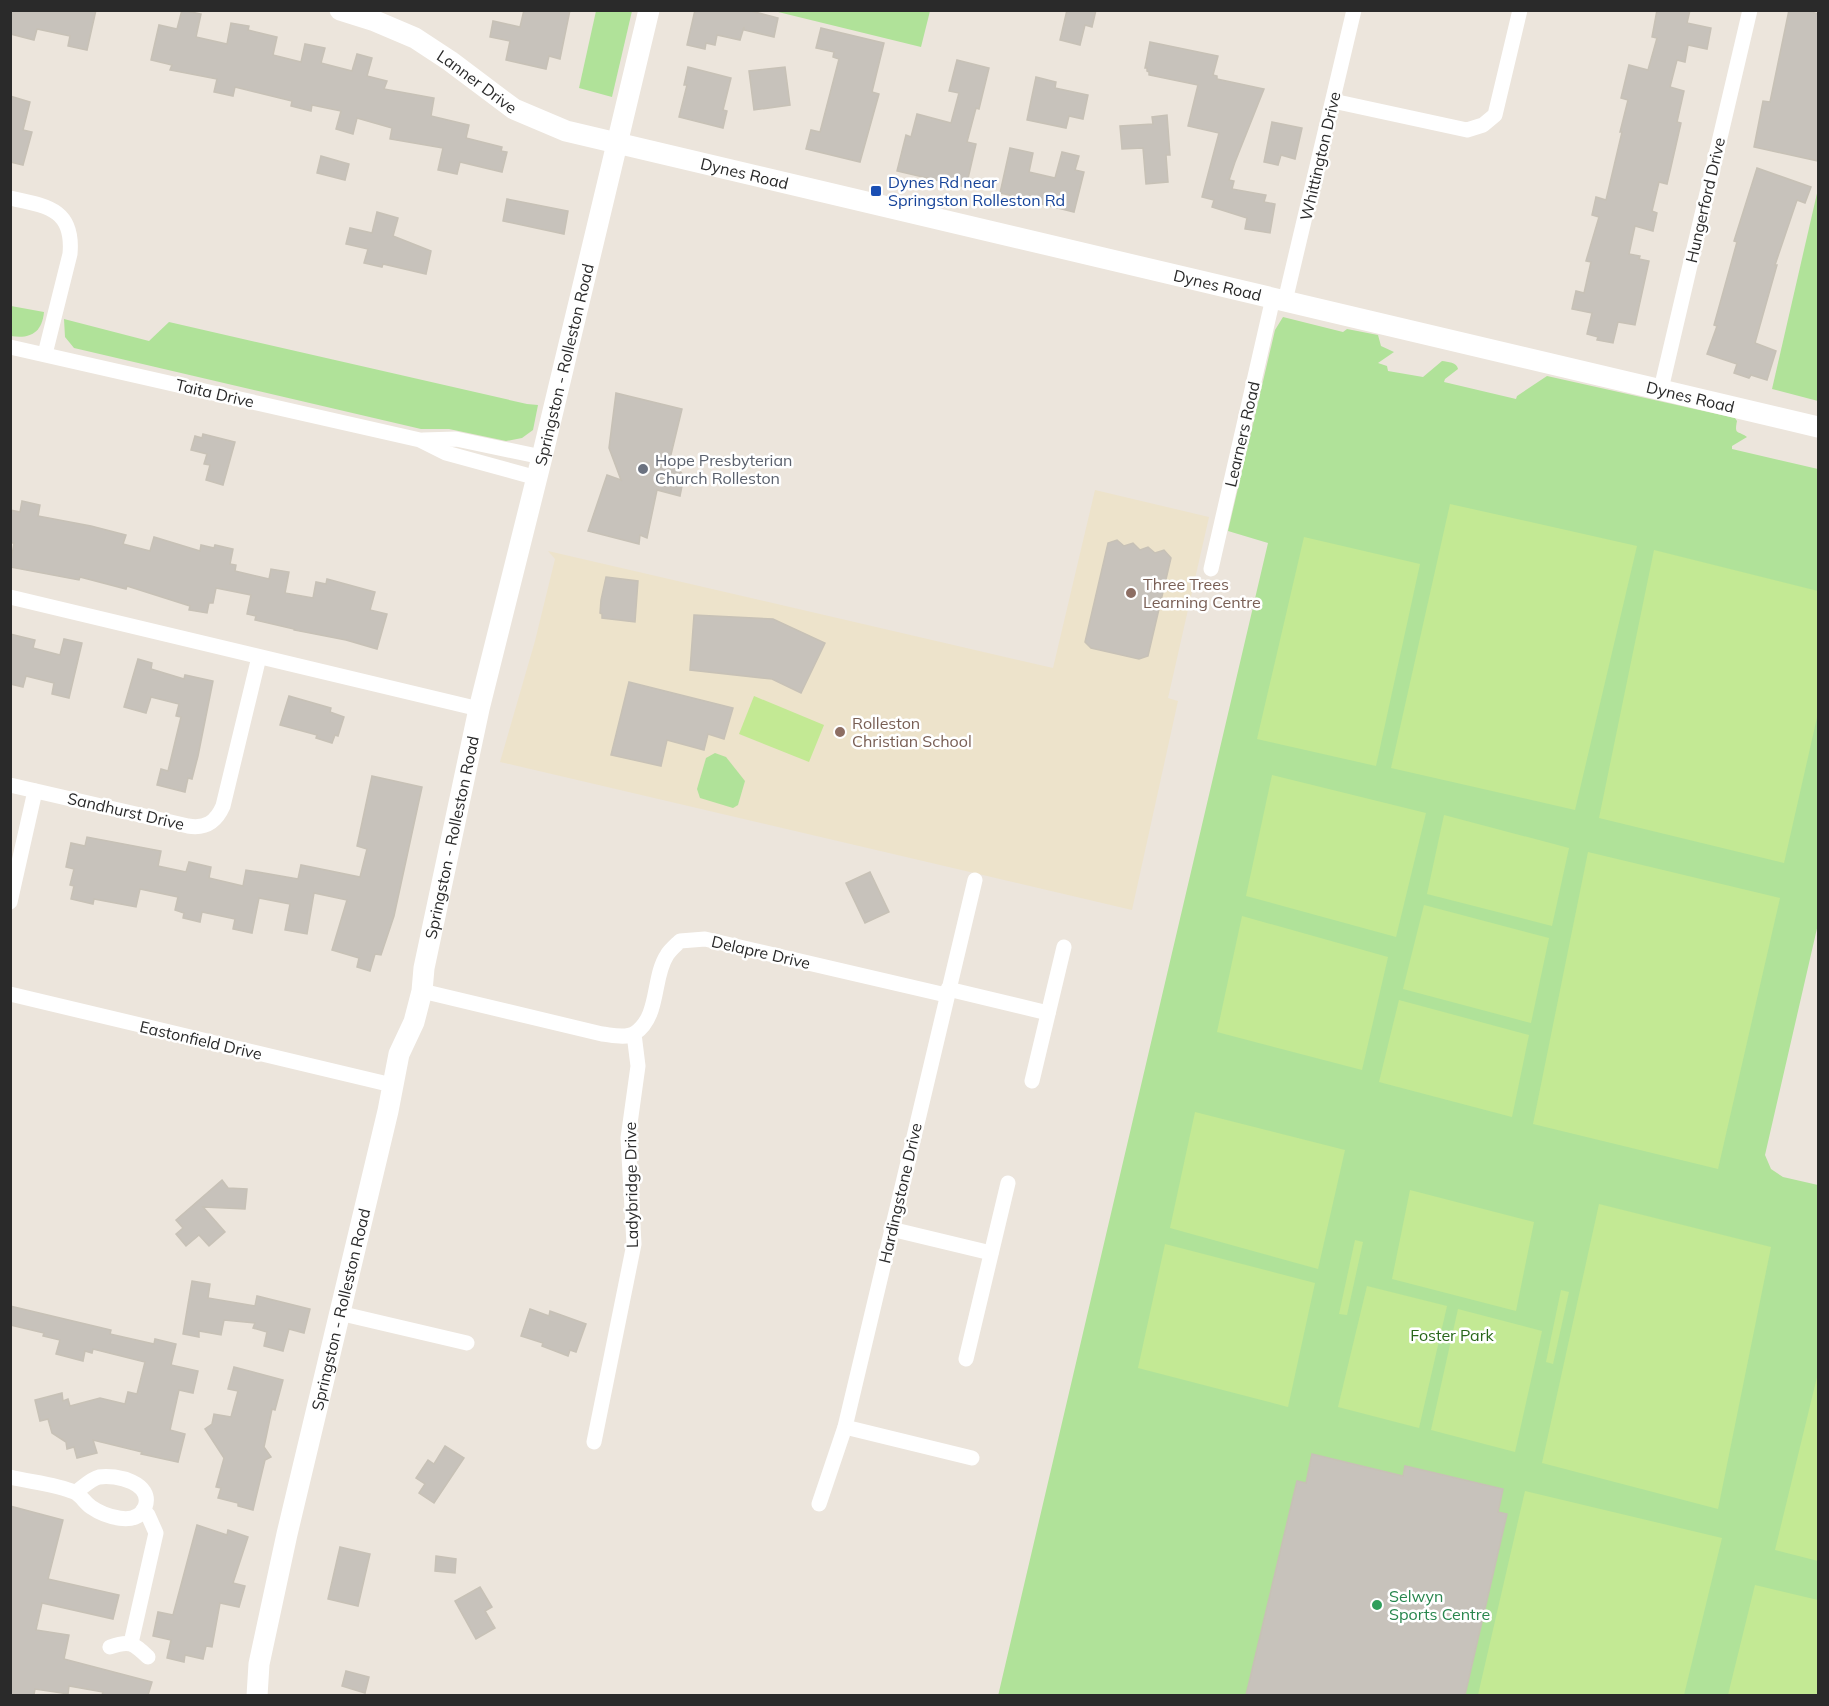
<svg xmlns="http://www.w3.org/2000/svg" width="1829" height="1706" font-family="Mulish,sans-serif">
<rect width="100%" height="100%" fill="#ece5dc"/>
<path fill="#ede3cb" d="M1095,490L1209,517L1168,698L1178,701L1132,910L500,762L535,641L555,559L548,551L1053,668Z"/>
<g fill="#b0e299">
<path d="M596,11H632L612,97L579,88Z"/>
<path d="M774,11H930L921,47Z"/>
<path d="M1818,189V401L1772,389Z"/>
<path d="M11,306L44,312C42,333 30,339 11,336Z"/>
<path d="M1283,317L1343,332L1347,329L1378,335L1381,346L1394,352L1378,363L1387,366L1388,371L1423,377L1442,361C1448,362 1457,362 1458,369L1445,379L1444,382L1516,399L1517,396L1547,376L1735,418L1737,421C1734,436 1738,430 1747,437L1732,446V449L1818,469V924L1765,1155L1771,1169L1783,1177L1818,1185V1695L998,1696L1268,543L1228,531L1275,330Z"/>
<path d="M64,319L149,341L169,322L527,404L538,405L533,430L522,438L506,441L449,429H421L74,348L65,337Z"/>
<path d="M715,753L726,757L745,781L738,805L733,808L700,798L697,789L706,758Z"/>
</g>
<g fill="#c3e994">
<path d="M1450,504L1637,546L1575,810L1391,768Z"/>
<path d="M1304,537L1420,564L1376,766L1257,739Z"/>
<path d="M1654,550L1818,591V713L1784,863L1599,818Z"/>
<path d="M754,696L824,725L809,762L739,734Z"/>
<path d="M1272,775L1426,813L1396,937L1246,896Z"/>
<path d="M1444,815L1569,848L1552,926L1427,894Z"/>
<path d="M1588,852L1780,898L1718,1169L1533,1124Z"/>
<path d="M1424,905L1549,938L1531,1023L1403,989Z"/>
<path d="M1242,916L1388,957L1362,1070L1217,1032Z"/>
<path d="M1399,1000L1529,1035L1512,1117L1379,1082Z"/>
<path d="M1195,1112L1345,1150L1318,1269L1170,1228Z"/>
<path d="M1410,1190L1534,1222L1516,1311L1392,1279Z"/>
<path d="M1599,1204L1771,1247L1718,1509L1542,1463Z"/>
<path d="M1355,1240L1363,1242L1347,1315L1339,1314Z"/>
<path d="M1165,1244L1315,1283L1288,1407L1138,1368Z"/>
<path d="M1367,1286L1447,1306L1419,1428L1338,1407Z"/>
<path d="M1561,1290L1569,1292L1553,1364L1546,1362Z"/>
<path d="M1458,1309L1542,1331L1515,1452L1431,1430Z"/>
<path d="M1818,1373V1561L1775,1550Z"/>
<path d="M1525,1491L1722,1538L1684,1695H1478Z"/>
<path d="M1755,1585L1818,1600V1695H1728Z"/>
</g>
<g fill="#c7c2bb" stroke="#c7c1b6" stroke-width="1.5">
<path d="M10,10H96L87,50L68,46L70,36L37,29L34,40L10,34Z"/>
<path d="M182,10L201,14L196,37L227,44L231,23L249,26L248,30L277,37L273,55L301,62L305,44L325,48L321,63L352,71L357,54L372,58L367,76L387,81L384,89L434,98L431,116L469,125L466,138L502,147L501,151L507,152L502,172L460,162L457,174L438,170L443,148L390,139L392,128L357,118L353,134L336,129L341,111L312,105L311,111L291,106L292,101L235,87L233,96L214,92L217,79L170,70L172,65L151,60L159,25L177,29Z"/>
<path d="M524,10H570L560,59L549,56L546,69L506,60L510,41L490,37L493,21L520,27Z"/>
<path d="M695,10H747L778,18L774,37L744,30V27L740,40L717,35L715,45L706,43L705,49L687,45Z"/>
<path d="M1067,10H1096L1092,27L1085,25L1080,45L1060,40Z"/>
<path d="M1657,10H1690L1687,23L1711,28L1707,49L1688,45L1685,62L1677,60L1670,87L1684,91L1677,122L1681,123L1671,167L1667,184L1659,182L1652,211L1657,213L1653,231L1635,226L1629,254L1640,256L1639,259L1649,261L1635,325L1618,322L1613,343L1597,340L1598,337L1587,334L1592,313L1572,309L1576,291L1584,293L1591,262L1586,261L1599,217L1592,215L1596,197L1606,200L1622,132H1620L1628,100L1621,98L1629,65L1648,70L1657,38L1652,37Z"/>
<path d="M1789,10H1806L1818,14V161L1754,147L1763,101L1770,102Z"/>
<path d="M821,28L884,43L872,92L879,94L860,162L806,149L811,130L820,132L839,59L833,57L834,52L816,48Z"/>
<path d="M1150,42L1218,56L1213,75L1217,76V79L1264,89L1235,162L1229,180L1234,181L1232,189L1266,195L1264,202L1275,204L1270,233L1245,229L1247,218L1212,207L1214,200L1202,197L1219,133L1188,126L1198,85L1149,75V72L1147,71V68H1145Z"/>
<path d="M957,60L989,68L979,109L976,108L967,142L976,144L966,187L897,171L906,135L911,137L917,114L951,123L959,93L949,91Z"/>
<path d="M688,67L731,78L723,110L727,111L723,128L679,117L687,85H684Z"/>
<path d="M785,67L790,105L754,110L749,71Z"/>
<path d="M1036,77L1056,82L1055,88L1088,95L1083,119L1069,116L1066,128L1027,120Z"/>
<path d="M10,96L30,102L23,130L32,132L23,165L10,162Z"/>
<path d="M1167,115L1170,155H1166L1168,182L1146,184L1143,148L1122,149L1120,126L1153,124L1152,117Z"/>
<path d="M1272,122L1302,128L1295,159L1281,155L1278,165L1264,162Z"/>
<path d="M1010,148L1033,153L1029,172L1055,178L1062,152L1079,156L1075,170L1084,172L1074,212L1034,202L1033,204L1018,200V197L1000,193Z"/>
<path d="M321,156L349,164L345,180L317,173Z"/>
<path d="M1757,168L1811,187L1805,203L1797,200L1775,265H1777L1755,343L1776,351L1767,380L1751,375L1749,378L1734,373L1737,364L1707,354L1717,326L1714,325L1737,242L1734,241Z"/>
<path d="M507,199L568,211L564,234L503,221Z"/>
<path d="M377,212L398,218L393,236L431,251L426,274L383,264L382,267L364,263L368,249L346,244L350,228L372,233Z"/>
<path d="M616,393L682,409L668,467L679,470L684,476L680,496L657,490L647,538L640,535L639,544L588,531L607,475L621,480L609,448Z"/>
<path d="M203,434L235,442L223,485L206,480L210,465L204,464L207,454L191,450L195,436L202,438Z"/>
<path d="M22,501L40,505L38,516L91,526L126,535L123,544L150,551L154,537L200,551L201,545L214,548L215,545L233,549L230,564L236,565L235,571L269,579L271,569L289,572L285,593L313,598L316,582L326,584L327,579L375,592L370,610L387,614L377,649L346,640L294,630V629L255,620L256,616L247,614L251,595L216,588L213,603H209L207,613L189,610L190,606L127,586L126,589L80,577L79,580L10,567L14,543H10V510L20,512Z"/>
<path d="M1117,540L1124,546L1133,543L1140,550L1148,547L1155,553L1164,550L1171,558L1148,656L1139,659L1091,648L1085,642L1108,543Z"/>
<path d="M606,577L638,581L635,622L602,618V614L600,613L601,600Z"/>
<path d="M694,615L773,619L825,643L801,693L772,679L690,670Z"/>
<path d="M10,634L35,640L33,648L60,655L64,639L82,643L69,698L52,694L54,683L26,676L23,687L10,684Z"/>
<path d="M138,659L152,663L151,669L184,679L185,675L213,681L198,756L192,779L188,778L185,792L157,785L161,769L168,771L181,717L176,716L179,704L151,697L146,713L124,707Z"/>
<path d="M629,682L733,708L724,739L708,734L704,750L667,740L661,766L611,755Z"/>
<path d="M289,696L331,708L330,712L344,717L338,736L335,735L332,743L316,738L317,735L280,725Z"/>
<path d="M372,776L422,787L394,916L381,955L375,954L370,971L357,967L359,958L332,950L347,900L314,893L307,934L285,930L290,904L259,898L252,933L233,929L235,919L202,912L200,922L183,918L184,913L175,910L178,897L140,889L136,907L94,899L93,904L71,899L74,886L70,885L74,869L66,867L71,843L85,846L87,837L161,851L158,866L186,872L189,862L211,867L209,878L243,886L246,870L298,879L301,865L360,877L367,849L357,846Z"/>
<path d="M870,872L889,912L865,923L846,883Z"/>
<path d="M222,1180L228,1188L247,1189L245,1209L203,1207L225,1232L209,1246L199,1235L186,1246L176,1234L183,1228L176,1220Z"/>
<path d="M192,1281L210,1284L208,1298L255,1306L257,1296L310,1309L304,1333L289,1329L283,1351L264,1346L267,1332L253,1328L255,1323L224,1320L221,1335L199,1331V1337L183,1334Z"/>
<path d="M10,1306L111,1330L110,1334L154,1344L155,1339L176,1344L171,1365L198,1371L193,1393L179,1390L170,1430L185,1434L178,1462L141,1454L142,1452L93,1440L97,1453L77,1458L74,1447L67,1449L66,1442L52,1433L48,1419L40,1421L35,1400L62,1393L63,1401L68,1399L70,1406L100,1398L125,1404L128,1392L137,1394L145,1362L93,1349L92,1353L85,1351L83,1361L56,1354L60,1340L43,1336L44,1333L10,1325Z"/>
<path d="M530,1309L549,1316L550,1311L586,1324L576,1352L570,1350L568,1356L542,1346L543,1343L521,1336Z"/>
<path d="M234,1367L283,1380L275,1410L272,1409L264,1447L271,1457L265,1460L253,1510L238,1506V1503L218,1498L221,1488L216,1487L224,1458L205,1429L212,1424L214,1414L231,1417L238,1391L228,1389Z"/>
<path d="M445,1446L464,1458L434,1503L419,1493L425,1484L416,1478L428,1460L434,1464Z"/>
<path d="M1312,1454L1403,1476L1405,1466L1503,1489L1498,1512L1507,1514L1465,1695H1246L1297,1481L1306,1483Z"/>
<path d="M10,1506L63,1520L48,1579L119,1595L113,1619L42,1603L36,1630L69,1635L64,1659L152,1682L148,1695H102L103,1692L69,1686L68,1694L35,1689L34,1695H10Z"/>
<path d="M197,1525L227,1535L228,1530L248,1537L233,1583L245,1586L239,1607L220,1603L212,1647L206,1646L203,1659L185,1655L184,1662L167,1658L171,1640L153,1636L158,1612L173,1615Z"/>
<path d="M340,1547L370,1554L358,1606L328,1599Z"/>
<path d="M436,1556L456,1559L455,1573L435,1571Z"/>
<path d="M480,1587L492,1607L485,1611L495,1628L476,1639L455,1601Z"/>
<path d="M346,1671L369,1677L365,1693L342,1686Z"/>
</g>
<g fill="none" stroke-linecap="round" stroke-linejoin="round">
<g stroke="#fff" stroke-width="15">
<path d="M1333,101L1467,130L1483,125L1495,115L1520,10"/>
<path d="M10,198C47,206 74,209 70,254L45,354"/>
<path d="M1285,301L1354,10"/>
<path d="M10,347L420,440L446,453L537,478"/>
<path d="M1661,389L1750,10"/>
<path d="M423,440L456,439L542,457"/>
<path d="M1211,569L1273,298"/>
<path d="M10,597L479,709"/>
<path d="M10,785L188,826C206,829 216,822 223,806L259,657"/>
<path d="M10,902L35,791"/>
<path d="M948,989L1048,1013"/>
<path d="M422,991L602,1034C612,1035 626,1039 635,1033C660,1016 652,978 667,955C670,950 676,945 680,941L705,939L946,995"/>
<path d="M10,994L392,1085"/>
<path d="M1032,1081L1064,947"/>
<path d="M891,1229L991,1253"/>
<path d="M339,1313L467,1343"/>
<path d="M966,1359L1008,1183"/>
<path d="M845,1427L972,1458"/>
<path d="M594,1442L634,1244L628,1138L638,1066L634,1034"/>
<path d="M10,1477C30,1482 56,1484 74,1492C81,1495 85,1503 91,1507C104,1516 137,1528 145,1507C154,1483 116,1474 99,1477C91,1479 83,1487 76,1492"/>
<path d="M819,1504L845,1427L975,880"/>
<path d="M131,1643L156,1533L148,1515L143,1510"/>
<path d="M110,1647C130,1640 133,1643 148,1657"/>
</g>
<g stroke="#fff" stroke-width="21">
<path id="s1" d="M340,10L375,21L415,38L450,61L514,109L566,131L1818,427"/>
<path id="s2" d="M257,1696L259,1664L287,1534L388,1111L399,1054L414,1022L422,991L424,968L479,709L542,457L649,10"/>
</g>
</g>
<rect fill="#1a4fb4" stroke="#fff" stroke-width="2" x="870" y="185" width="12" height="12" rx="3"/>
<circle fill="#6b7280" stroke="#fff" stroke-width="2" cx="643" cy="469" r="6"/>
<g fill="#8d6e63" stroke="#fff" stroke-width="2">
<circle cx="1131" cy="593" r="6"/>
<circle cx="840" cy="732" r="6"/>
</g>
<circle fill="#2e9e5b" stroke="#fff" stroke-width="2" cx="1377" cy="1605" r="6"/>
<g text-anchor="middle" stroke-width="5" stroke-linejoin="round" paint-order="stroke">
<g font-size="16" fill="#2a2a2a" stroke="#fff">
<text dy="6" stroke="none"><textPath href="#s1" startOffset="156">Lanner Drive</textPath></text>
<text transform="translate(1320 156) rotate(-77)" y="6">Whittington Drive</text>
<text dy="6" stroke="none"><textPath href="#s1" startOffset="442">Dynes Road</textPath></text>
<text transform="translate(1705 200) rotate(-77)" y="6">Hungerford Drive</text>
<text dy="6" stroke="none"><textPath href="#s1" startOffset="928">Dynes Road</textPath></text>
<text dy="6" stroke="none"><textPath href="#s2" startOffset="1368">Springston - Rolleston Road</textPath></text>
<text transform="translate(215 393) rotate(13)" y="6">Taita Drive</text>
<text dy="6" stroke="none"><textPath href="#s1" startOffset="1414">Dynes Road</textPath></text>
<text transform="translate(1242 434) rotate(-77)" y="6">Learners Road</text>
<text transform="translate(126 811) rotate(13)" y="6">Sandhurst Drive</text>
<text dy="6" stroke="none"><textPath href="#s2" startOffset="882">Springston - Rolleston Road</textPath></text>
<text transform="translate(761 952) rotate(13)" y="6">Delapre Drive</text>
<text transform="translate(201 1040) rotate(13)" y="6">Eastonfield Drive</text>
<text transform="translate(631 1185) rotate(-91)" y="6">Ladybridge Drive</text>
<text transform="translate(900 1193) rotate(-77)" y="6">Hardingstone Drive</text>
<text dy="6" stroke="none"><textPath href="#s2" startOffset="396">Springston - Rolleston Road</textPath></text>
</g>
<g font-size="16" fill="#164399" stroke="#fff" text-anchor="start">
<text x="888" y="188">Dynes Rd near<tspan x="888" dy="18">Springston Rolleston Rd</tspan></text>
</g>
<g font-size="16" fill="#5b616d" stroke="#fff" text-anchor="start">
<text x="655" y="466">Hope Presbyterian<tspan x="655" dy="18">Church Rolleston</tspan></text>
</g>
<g font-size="16" fill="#785e54" stroke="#fff" text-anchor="start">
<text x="1143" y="590">Three Trees<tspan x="1143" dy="18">Learning Centre</tspan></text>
<text x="852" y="729">Rolleston<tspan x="852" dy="18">Christian School</tspan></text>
</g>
<g font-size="16" fill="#28661a" stroke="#fff">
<text x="1452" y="1341">Foster Park</text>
</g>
<g font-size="16" fill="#27864d" stroke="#fff" text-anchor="start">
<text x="1389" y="1602">Selwyn<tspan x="1389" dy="18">Sports Centre</tspan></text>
</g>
</g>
<rect width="1829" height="1706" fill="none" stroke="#2a2a2a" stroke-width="24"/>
</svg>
